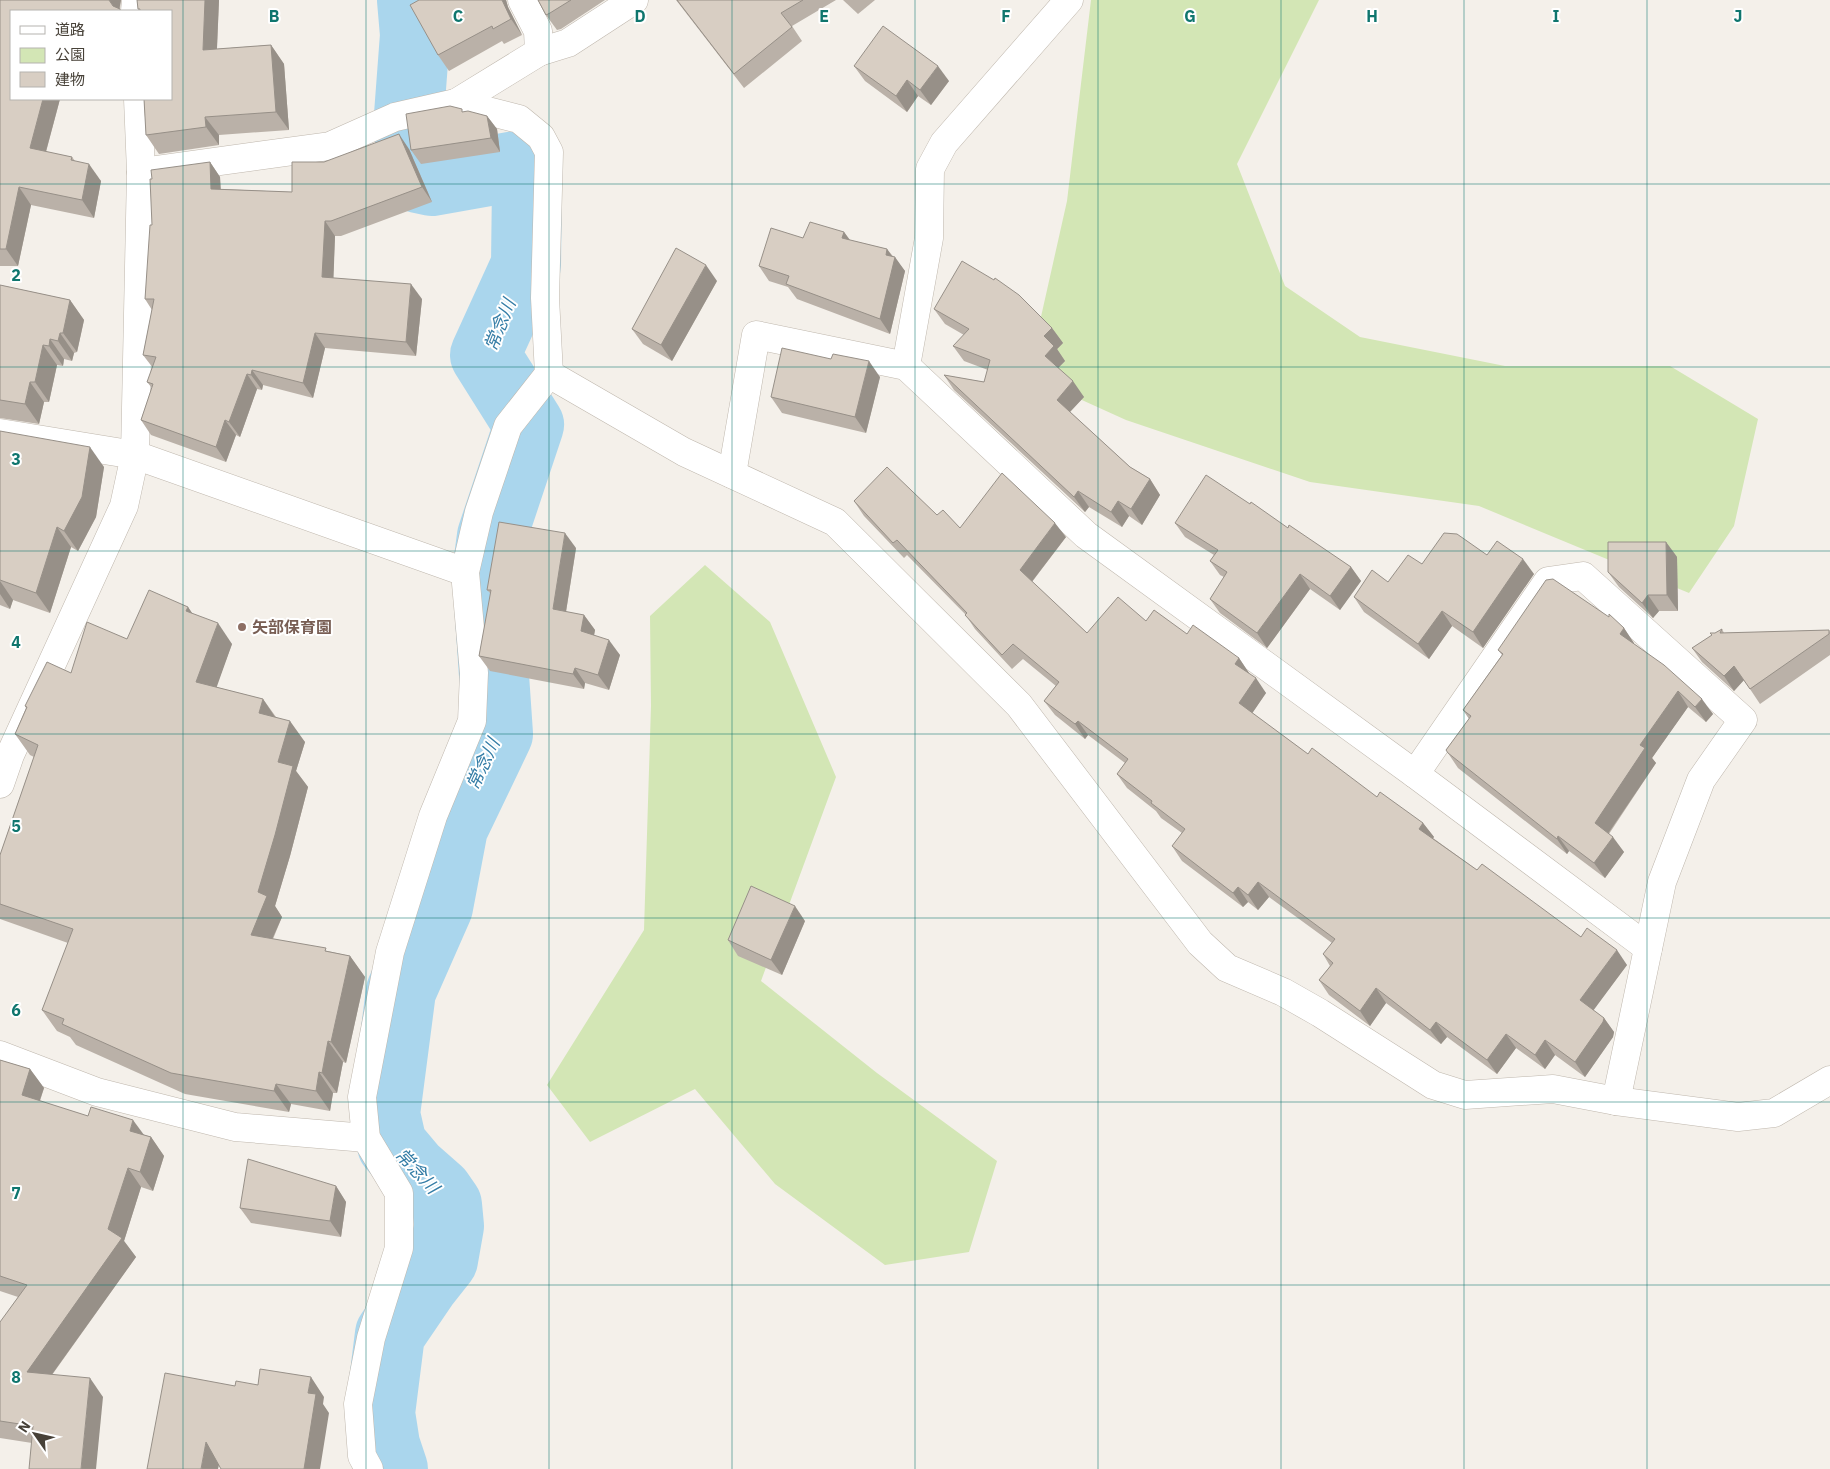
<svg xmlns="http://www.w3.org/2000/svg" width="1830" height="1469" font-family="'IBM Plex Sans','Noto Sans JP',sans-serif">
<rect width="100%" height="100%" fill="#f4f0ea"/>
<g fill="#d3e6b5">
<path d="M1091,0H1319L1237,164L1285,286L1360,337L1505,366H1670L1758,419L1734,526L1689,593L1479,506L1310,482L1126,420L1062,391L1036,339L1067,201Z"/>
<path d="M705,565L770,622L836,777L761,981L877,1073L997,1161L969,1252L885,1265L775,1184L695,1089L590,1142L547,1085L644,930L651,706L650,616Z"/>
</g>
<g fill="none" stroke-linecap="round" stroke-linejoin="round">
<path stroke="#aad6ed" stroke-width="70" d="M393,1469L385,1445L380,1413L390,1334L424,1284L443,1260L449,1226L447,1205L438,1192L413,1170L392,1145L385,1114L401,991L438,907L453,828L498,734L487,573L492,536L529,425L485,355L526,265L527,183L523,171L516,166L432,181L418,178L415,171L408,128L415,35L412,0"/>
<defs>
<g id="minor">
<path d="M135,11L136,0"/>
<path d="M539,52L568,43L634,0"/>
<path d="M456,103L539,52L538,31L522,0"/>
<path d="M141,172L330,146L395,117L456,103L519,119L541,137L549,152L545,298L549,374L508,426L479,512L465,572L474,673L472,721L433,816L390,952L362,1097L366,1138L399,1193V1248L371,1338L358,1404L362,1456L369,1469"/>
<path d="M906,366L929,238L930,169L944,143L1069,0"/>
<path d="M549,374L684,452L835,522L1019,705L1200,943L1227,968L1283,992L1320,1013L1433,1085L1465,1095L1553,1089L1616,1101L1738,1117L1774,1113L1830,1080"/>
<path d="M0,433L135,455L465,572"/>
<path d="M732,474L756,335L906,366L1086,535L1415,774L1648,948"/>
<path d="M1415,774L1548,581L1583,576L1743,720L1701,780L1662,882L1616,1101"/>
<path d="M0,784L10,755L124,506L135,455L141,172L138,99"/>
<path d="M0,1055L97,1092L235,1127L366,1138"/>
</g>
</defs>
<use href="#minor" stroke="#bfb7ad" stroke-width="29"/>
<use href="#minor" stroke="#fff" stroke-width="28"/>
</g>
<g fill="#bab1a8">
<path d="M0,0H121L120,9L11,11V99H60L46,152L72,157L75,161L101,181L94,218L31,205L18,266H0Z"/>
<path d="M137,0H219L217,49L271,45L284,64L289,130L219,135V145L159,154L146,135L144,99H171V11H139L138,9Z"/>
<path d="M419,0H506L508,7L522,35L504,44L502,41L449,71L438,55Z"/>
<path d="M538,0H605L561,29L557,30L546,15Z"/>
<path d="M676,0H836L792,26L802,41L744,88Z"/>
<path d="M843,0H875L858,14Z"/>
<path d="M854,66L949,81L931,105L918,96L907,112L865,81Z"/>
<path d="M463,112L487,116L497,129L500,152L421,164L411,150Z"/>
<path d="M409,149L432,202L341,236H335L333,278L422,299L416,356L325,348L313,398L263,385L262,390L257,389L240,437L236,435L226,462L151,435L141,420L152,388L147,382L153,368L143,355L152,310L145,299L152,225V179L210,162L220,177L221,189L292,192L324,162Z"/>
<path d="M844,232L850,240L887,249L905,271L890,334L797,299L788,287L769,281L759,266L803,238Z"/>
<path d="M717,281L672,361L643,344L632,329Z"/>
<path d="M0,285L70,300L84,320L77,352L74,353L72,361L64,359L63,366L57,365L49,402H44L39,424L0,418Z"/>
<path d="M934,309L1052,328L1063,343L1057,349L1065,361L1058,368L1084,397L1070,412L1130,467L1150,479L1160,495L1142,525L1129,516L1122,527L1089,507L1085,512L954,390L944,375L984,382L988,370L964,361L953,346L964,335L945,324Z"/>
<path d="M880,377L866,433L782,413L771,397Z"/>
<path d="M0,431L104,467L96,517L78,551L71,547L50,613L13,600L10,609L0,605Z"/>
<path d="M854,501L937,515L960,528L1066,537L1032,582L1087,633L1146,621L1187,634L1239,658L1249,673V674L1266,693L1252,713L1308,754L1377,797L1423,823L1434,837L1433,838L1477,870L1581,937L1627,965L1593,1010L1604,1018L1614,1032L1613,1037L1585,1077L1555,1055L1545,1069L1516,1048L1497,1074L1447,1037L1441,1044L1386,1003L1370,1026L1329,995L1319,980L1330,966L1323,954L1332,943L1269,897L1258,910L1248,902L1243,907L1182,861L1172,846L1182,833L1161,818L1156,811L1127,788L1117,774L1125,763L1088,735L1085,739L1055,715L1044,701L1056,686L1023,659L1012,669L975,629L965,614L907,555L904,558L864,516Z"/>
<path d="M1175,523L1288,528L1351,567L1361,581L1340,610L1310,589L1267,648L1220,613L1210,599L1224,577L1220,575L1210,561L1214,555L1185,537Z"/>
<path d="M1666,542L1677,557L1678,611H1659L1653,618L1619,587L1608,572Z"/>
<path d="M576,548L566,612L584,615L595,630L594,635L620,655L609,690L585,683L584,689L490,671L479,656L491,594L487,590Z"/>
<path d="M1487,555L1534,574L1483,648L1452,626L1429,659L1364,612L1354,597L1388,582L1422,564Z"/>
<path d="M188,607L192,613L232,644L216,687L263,699L276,717L305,742L296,771L308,787L290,856L275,906L282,917L273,939L350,956L365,977L346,1063L343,1062L337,1093H333L330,1111L291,1104L289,1112L185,1094L76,1045L70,1037L57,1031L42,1010L68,943L0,919V855L34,757L30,755L15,734L26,708L25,706L71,673L127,639Z"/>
<path d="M1624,628L1634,644L1713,714L1706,722L1688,707L1652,758L1656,763L1609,834L1624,852L1605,878L1569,851L1567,854L1458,768L1446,750L1469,719L1463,710L1502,655L1498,650Z"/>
<path d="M1722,629L1724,633L1829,630L1830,632V655L1760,704L1744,680L1734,691L1702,662L1692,648Z"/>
<path d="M805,921L782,975L738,956L728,940Z"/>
<path d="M0,1060L30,1069L44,1088L40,1101L151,1137L164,1156L153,1191L141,1187L124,1241L136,1257L52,1375L103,1397L32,1443L0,1438V1323L18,1297L0,1291Z"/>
<path d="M336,1186L346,1202L341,1237L251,1223L240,1208Z"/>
</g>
<g fill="#979088">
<path d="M109,0H121L119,10L117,11Z"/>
<path d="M205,0H219L216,69L203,50Z"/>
<path d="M502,0H506L508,7L522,35L511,19Z"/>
<path d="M271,45L284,64L289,130L276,112Z"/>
<path d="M938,66L949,81L931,105L920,90Z"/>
<path d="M907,80L918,96L907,112L896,96Z"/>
<path d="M43,99H60L42,166L30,148Z"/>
<path d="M487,116L497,129L500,152L491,138Z"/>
<path d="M205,117L219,135V145L206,127Z"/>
<path d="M399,134L409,149L432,202L422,187Z"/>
<path d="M210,162L220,177L221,204L211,189Z"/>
<path d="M89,164L101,181L94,218L82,200Z"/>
<path d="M19,187L31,205L18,266L6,249Z"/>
<path d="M325,221L335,236L333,292L322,277Z"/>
<path d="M844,232L854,246L842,238Z"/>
<path d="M887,249L894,259L895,257L905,271L890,334L880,319L886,255Z"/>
<path d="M706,265L717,281L672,361L661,345Z"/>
<path d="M411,284L422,299L416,356L406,342Z"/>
<path d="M70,300L84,320L77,352L63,333Z"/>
<path d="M1052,328L1063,343L1057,349L1065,361L1055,371L1045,356L1044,336Z"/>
<path d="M60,333L74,353L72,361L58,341Z"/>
<path d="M315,333L325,348L313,398L303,383Z"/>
<path d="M50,339L64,359L63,366L49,346Z"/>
<path d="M43,345L57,365L49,402L35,382Z"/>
<path d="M869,361L880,377L866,433L855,417Z"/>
<path d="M252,370L263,385L262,390L251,375Z"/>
<path d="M247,374L257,389L240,437L229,422Z"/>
<path d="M1073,381L1084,397L1067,415L1057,400Z"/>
<path d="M30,382L44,402L39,424L25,404Z"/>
<path d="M225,420L236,435L226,462L216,447Z"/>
<path d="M90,447L104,467L96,517L78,551L64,531Z"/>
<path d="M1150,479L1160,495L1142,525L1131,509Z"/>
<path d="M1078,491L1089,507L1085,512L1074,497Z"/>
<path d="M1118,501L1129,516L1122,527L1111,512Z"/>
<path d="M1055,523L1066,537L1030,584L1020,570Z"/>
<path d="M57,527L71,547L50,613L36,593Z"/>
<path d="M565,533L576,548L564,624L553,609Z"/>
<path d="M1666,542L1677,557L1678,611L1667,595Z"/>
<path d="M1523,559L1534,574L1483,648L1473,632Z"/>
<path d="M1351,567L1361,581L1340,610L1330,596Z"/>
<path d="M1300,574L1310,589L1267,648L1257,633Z"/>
<path d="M0,581L13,600L10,609L0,594Z"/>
<path d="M1648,595L1659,611L1653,618L1642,603Z"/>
<path d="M188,607L202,628L186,611Z"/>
<path d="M1442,611L1452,626L1429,659L1418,644Z"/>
<path d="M584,615L595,630L592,646L581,631Z"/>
<path d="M218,623L232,644L211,703L196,682Z"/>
<path d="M1624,628L1634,643L1630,649L1620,634Z"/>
<path d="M609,640L620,655L609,690L598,675Z"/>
<path d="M1239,658L1249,673L1245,679L1235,664Z"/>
<path d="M1734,666L1744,680L1734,691L1724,676Z"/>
<path d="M575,668L585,683L584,689L573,674Z"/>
<path d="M1256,678L1266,693L1249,718L1239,703Z"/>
<path d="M1678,691L1688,707L1652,758L1656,763L1605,838L1595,823L1640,745Z"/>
<path d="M263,699L277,720L259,713Z"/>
<path d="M1702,699L1713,714L1706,722L1695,707Z"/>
<path d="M290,721L305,742L296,771L308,787L290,856L275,906L282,917L265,955L251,935L278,762Z"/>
<path d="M1078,721L1088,735L1085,739L1075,724Z"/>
<path d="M1423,823L1434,837L1429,843L1419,829Z"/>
<path d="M1558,836L1569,851L1567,854L1557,839Z"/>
<path d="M1613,837L1624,852L1605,878L1594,863Z"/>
<path d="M1258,882L1269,897L1258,910L1248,895Z"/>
<path d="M1238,887L1248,902L1243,907L1233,893Z"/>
<path d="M795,906L805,921L782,975L771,960Z"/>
<path d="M1617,950L1627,965L1590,1015L1580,1000Z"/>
<path d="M350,956L365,977L346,1063L331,1042Z"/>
<path d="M1376,988L1386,1003L1370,1026L1360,1011Z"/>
<path d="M1604,1018L1614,1032L1613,1037L1585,1077L1575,1062Z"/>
<path d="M1436,1022L1447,1037L1441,1044L1430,1030Z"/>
<path d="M1506,1034L1516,1048L1497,1074L1487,1060Z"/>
<path d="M1545,1040L1555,1055L1545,1069L1535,1055Z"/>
<path d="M328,1041L343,1062L337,1093L322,1073Z"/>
<path d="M30,1069L44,1088L35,1114L22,1095Z"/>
<path d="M319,1072L333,1093L330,1111L316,1091Z"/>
<path d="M276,1084L291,1104L289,1112L274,1091Z"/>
<path d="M133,1120L147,1139L130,1131Z"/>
<path d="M151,1137L164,1156L153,1191L140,1172Z"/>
<path d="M128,1168L141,1187L124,1241L136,1257L40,1391L27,1372L108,1229Z"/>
<path d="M336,1186L346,1202L341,1237L330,1221Z"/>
<path d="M311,1377L324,1397L323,1404L329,1413L320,1469H304L308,1393Z"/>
<path d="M90,1378L103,1397L96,1469H81Z"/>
<path d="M206,1442L220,1461L218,1469H201Z"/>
</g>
<g fill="#d8cec3" stroke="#979088">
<path d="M0,0H109L113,6L120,9V11H11V99H43L30,148L72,157L71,160L89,164L82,200L19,187L6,249H0Z"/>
<path d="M137,0H205L203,50L271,45L276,112L205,117L206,127L146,135L144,99H171V11H140V9H138Z"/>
<path d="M419,0H502L511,19L493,29L492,26L438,55L410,5Z"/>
<path d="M538,0H571L550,13L546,15Z"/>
<path d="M677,0H803L781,13L792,27L734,74Z"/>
<path d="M883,26L938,66L920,90L907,80L896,96L854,66Z"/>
<path d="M450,106L462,109V112L468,111L487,116L491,138L411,150L406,114Z"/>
<path d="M399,134L422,187L331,221H325L322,277L411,284L406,342L315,333L303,383L252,370L251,375L247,374L229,422L225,420L216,447L141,420L153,384L147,382L156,357L143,355L154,299H145L150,225H152L150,179H152L151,170L210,162L211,189L292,192V162H324Z"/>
<path d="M810,222L844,232L842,238L887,249L886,255L895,257L880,319L786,284L789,276L759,266L771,228L803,238Z"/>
<path d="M676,248L706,265L661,345L632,329Z"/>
<path d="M962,261L994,280L995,278L1019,295L1052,328L1044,336L1054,346L1045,356L1073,381L1057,400L1130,467L1150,479L1131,509L1118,501L1111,512L1078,491L1074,497L944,375L984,382L990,360L953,346L969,329L934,309Z"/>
<path d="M0,285L70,300L63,333H60L58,341L50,339L49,346L43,345L35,382H30L25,404L0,400Z"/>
<path d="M782,348L831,359L833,354L869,361L855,417L771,397Z"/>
<path d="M0,431L90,447L82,497L64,531L57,527L36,593L0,580Z"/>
<path d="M887,467L937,515L943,510L960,528L1002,473L1055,523L1020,570L1087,633L1118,597L1146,621L1154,610L1187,634L1193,625L1239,658L1235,664L1256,678L1239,703L1308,754L1312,748L1377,797L1380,792L1423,823L1419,829L1477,870L1482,864L1581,937L1587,928L1617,950L1580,1000L1604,1018L1603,1022L1575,1062L1545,1040L1535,1055L1506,1034L1487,1060L1436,1022L1430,1030L1376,988L1360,1011L1319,980L1333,963L1323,954L1335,939L1258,882L1248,895L1238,887L1233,893L1172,846L1185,829L1151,803L1152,801L1117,774L1128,759L1078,721L1075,724L1044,701L1059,682L1013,644L1002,655L965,615L967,613L897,540L893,543L854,501Z"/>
<path d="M1206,475L1250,504L1251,502L1288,528L1289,525L1351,567L1330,596L1300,574L1257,633L1210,599L1227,572L1210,561L1218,550L1175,523Z"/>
<path d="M499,522L565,533L553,609L584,615L581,631L609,640L598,675L575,668L573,674L479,656L491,590H487Z"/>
<path d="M1444,533L1457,534L1487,555L1497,541L1523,559L1473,632L1442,611L1418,644L1354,597L1372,570L1388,582L1408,555L1422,564Z"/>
<path d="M1608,542H1666L1667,595H1648L1642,603L1608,572Z"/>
<path d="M1553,579L1609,617V614L1624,628L1620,634L1664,665L1702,699L1695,707L1678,691L1640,745L1645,748L1595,823L1613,837L1594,863L1558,836L1557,839L1448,753L1446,750L1471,716L1463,710L1503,654L1498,650L1546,580Z"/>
<path d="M149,590L188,607L186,611L218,623L196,682L263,699L259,713L290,721L278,762L293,766L275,835L258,892L267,896L251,935L326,948L325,951L350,956L331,1042L328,1041L322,1073L319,1072L316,1091L276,1084L274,1091L171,1073L62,1024L64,1019L42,1010L73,929L0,904V855L38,745L15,734L27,707L25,706L47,662L71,673L87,622L127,639Z"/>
<path d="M1722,629L1720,633L1829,630V634L1750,689L1734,666L1724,676L1692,648L1712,635L1710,633H1715Z"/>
<path d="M751,886L795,906L771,960L728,940Z"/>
<path d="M0,1060L30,1069L22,1095L88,1116L91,1107L133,1120L130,1131L151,1137L140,1172L128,1168L108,1229L122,1238L27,1372L90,1378L81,1469H29L33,1426L0,1421V1322L27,1285L0,1276Z"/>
<path d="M248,1159L336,1186L330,1221L240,1208Z"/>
<path d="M260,1369L311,1377L308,1393L316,1394L304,1469H221L206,1442L201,1469H147L165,1373L235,1386L236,1381L258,1385Z"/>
</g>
<path fill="none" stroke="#0f766e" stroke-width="1" stroke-opacity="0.55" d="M183,0V1469M366,0V1469M549,0V1469M732,0V1469M915,0V1469M1098,0V1469M1281,0V1469M1464,0V1469M1647,0V1469M0,184H1830M0,367H1830M0,551H1830M0,734H1830M0,918H1830M0,1102H1830M0,1285H1830"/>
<circle fill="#8d6e63" stroke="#fff" stroke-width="2" cx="242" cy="627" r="5"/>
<g text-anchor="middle" stroke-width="4" stroke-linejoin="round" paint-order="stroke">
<g font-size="16" font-weight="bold" fill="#785e54" stroke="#fff" text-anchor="start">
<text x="252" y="633">矢部保育園</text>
</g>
<g font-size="18" font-style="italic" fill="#347da6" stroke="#fff">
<text transform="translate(500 325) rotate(-68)" y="6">常念川</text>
<text transform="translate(483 764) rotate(-65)" y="6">常念川</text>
<text transform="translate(417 1171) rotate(47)" y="6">常念川</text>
</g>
</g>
<g font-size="16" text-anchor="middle" font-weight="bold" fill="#0f766e" stroke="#fff" stroke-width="4" stroke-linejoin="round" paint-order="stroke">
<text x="274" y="22">B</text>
<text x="458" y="22">C</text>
<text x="640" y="22">D</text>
<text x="824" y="22">E</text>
<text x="1006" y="22">F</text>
<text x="1190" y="22">G</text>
<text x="1372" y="22">H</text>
<text x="1556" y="22">I</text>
<text x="1738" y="22">J</text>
<text x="16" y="281">2</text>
<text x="16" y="465">3</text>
<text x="16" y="648">4</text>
<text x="16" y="832">5</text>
<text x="16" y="1016">6</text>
<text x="16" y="1199">7</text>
<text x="16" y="1383">8</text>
</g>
<rect x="10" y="10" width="162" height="90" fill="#ffffff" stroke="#b5b3af"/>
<rect x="20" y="26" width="25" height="8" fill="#ffffff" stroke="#b5b3af"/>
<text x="55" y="35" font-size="15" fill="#474138">道路</text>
<rect x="20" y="48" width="25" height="15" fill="#d3e6b5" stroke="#b5b3af"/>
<text x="55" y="60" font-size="15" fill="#474138">公園</text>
<rect x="20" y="72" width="25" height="15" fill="#d8cec3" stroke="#b5b3af"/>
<text x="55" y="85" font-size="15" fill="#474138">建物</text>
<g transform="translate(35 1434) rotate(304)" stroke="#ffffff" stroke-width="4" paint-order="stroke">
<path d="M0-4L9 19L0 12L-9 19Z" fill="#474138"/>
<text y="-8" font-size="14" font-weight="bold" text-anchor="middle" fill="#474138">N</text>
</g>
</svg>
